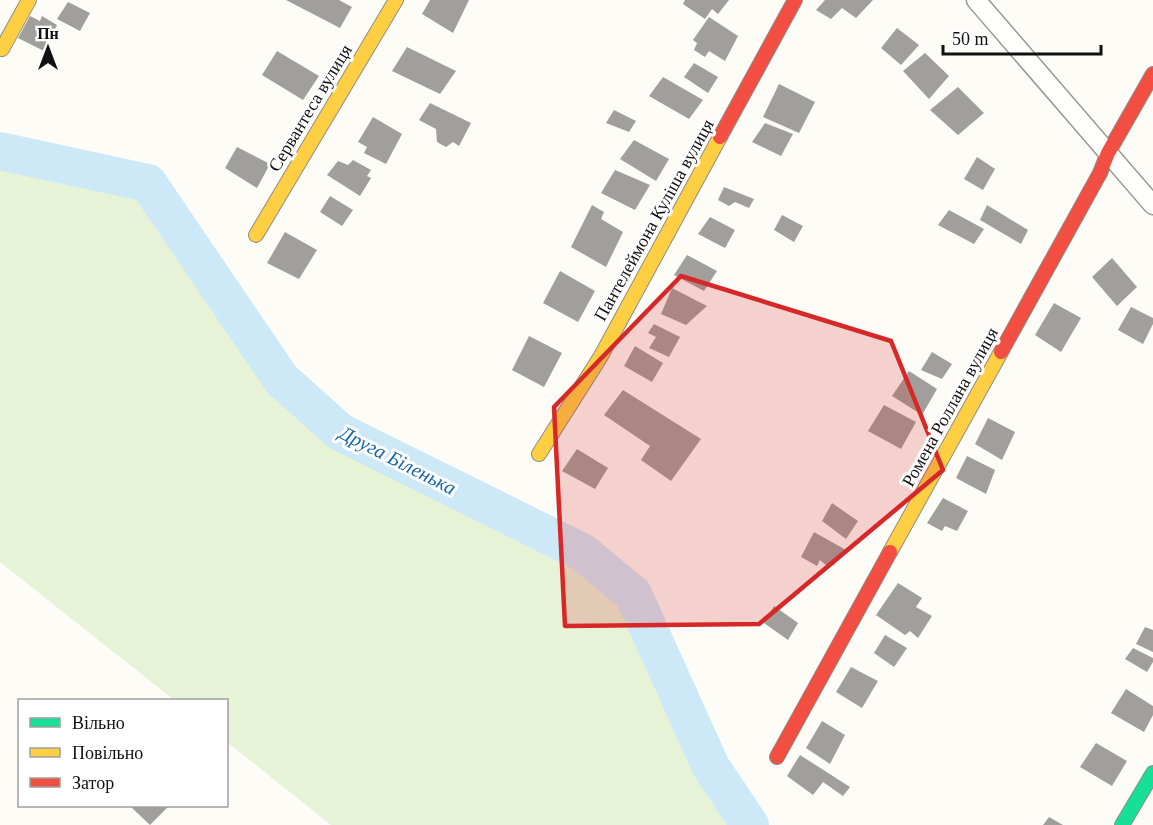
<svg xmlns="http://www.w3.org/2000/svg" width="1153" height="825" font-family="'Times New Roman',serif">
<rect width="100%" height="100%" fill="#fdfcf7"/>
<path fill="#e7f3d7" d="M0,151L148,183L281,379L340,432L582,552L633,594L711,767L750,825H331L227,742L226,700H174L0,562Z"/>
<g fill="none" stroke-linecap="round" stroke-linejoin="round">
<path stroke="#cde8f7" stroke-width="38" d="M0,151L148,183L281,379L340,432L582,552L633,594L711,767L750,825"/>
</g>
<g fill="#a19f9c">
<path d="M286,0H339L352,7L340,28Z"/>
<path d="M430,0H469L453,33L422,14Z"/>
<path d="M685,0H729L718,14L712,9L705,19L683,4Z"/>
<path d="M825,0H873L856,18L842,8L831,19L816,10Z"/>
<path d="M68,2L90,13L80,31L57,19Z"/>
<path d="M30,16L40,21L42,16L57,25L44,51L18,38Z"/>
<path d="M709,17L738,36L725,61L709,51L705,57L694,50L697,43L693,40Z"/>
<path d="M897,28L919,45L901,65L881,48Z"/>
<path d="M407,47L456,71L440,94L392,71Z"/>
<path d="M277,51L319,76L303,100L262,75Z"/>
<path d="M925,53L949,76L929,99L903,71Z"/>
<path d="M694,63L718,77L708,93L684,77Z"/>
<path d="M663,77L703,100L689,119L649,96Z"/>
<path d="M779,84L815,102L799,133L763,117Z"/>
<path d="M958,87L984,113L958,135L930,110Z"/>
<path d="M430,103L471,123L459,146L453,142L446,147L437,142L436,129L419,120Z"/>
<path d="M614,110L636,121L629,132L606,123Z"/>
<path d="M373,117L402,134L386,164L364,153L367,147L358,142Z"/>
<path d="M765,123L793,134L781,156L752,142Z"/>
<path d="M634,140L669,159L656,181L620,159Z"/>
<path d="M237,147L270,164L257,188L225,168Z"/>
<path d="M977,157L995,169L983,190L964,179Z"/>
<path d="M353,160L371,170L367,176L371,178L360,196L327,175L338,161L348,165Z"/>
<path d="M615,170L650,185L635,210L601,193Z"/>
<path d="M724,187L754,199L749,208L735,202L729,206L718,200Z"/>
<path d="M330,196L353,210L342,226L320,212Z"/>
<path d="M592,205L604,212L601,219L623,232L606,267L571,247Z"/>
<path d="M987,205L1028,230L1021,244L980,220Z"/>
<path d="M949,210L984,229L974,244L938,225Z"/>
<path d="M782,215L803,226L794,242L774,230Z"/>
<path d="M710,217L735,230L725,248L698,234Z"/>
<path d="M285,232L317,250L299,279L267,263Z"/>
<path d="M687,255L717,271L704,291L674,275Z"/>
<path d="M1112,258L1137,287L1117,306L1092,277Z"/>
<path d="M560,271L595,291L578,322L543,303Z"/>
<path d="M672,288L707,306L686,325L661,314Z"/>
<path d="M1054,303L1081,318L1061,352L1035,335Z"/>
<path d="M1131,307L1153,318V324L1143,344L1118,330Z"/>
<path d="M654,324L680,337L669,357L649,348L656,337L648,333Z"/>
<path d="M529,336L562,353L544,387L512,370Z"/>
<path d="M635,346L663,363L652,382L624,366Z"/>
<path d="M932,352L952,364L942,379L921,370Z"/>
<path d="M909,371L937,389L922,415L892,396Z"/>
<path d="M623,390L701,439L671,481L641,460L650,446L604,415Z"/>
<path d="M884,405L916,422L901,449L868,431Z"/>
<path d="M988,418L1015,432L1002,460L975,444Z"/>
<path d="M577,449L608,468L595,489L562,471Z"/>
<path d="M967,456L995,470L986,494L956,478Z"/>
<path d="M943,498L968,511L957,531L945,526L942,531L927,523Z"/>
<path d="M832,503L858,521L846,539L822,521Z"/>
<path d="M814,532L846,550L834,565L827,566L820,560L817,566L801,557Z"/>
<path d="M898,583L922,598L916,607L932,616L918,638L910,631L905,635L876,615Z"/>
<path d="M774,606L798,623L788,640L764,623Z"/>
<path d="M1145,627L1153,630V652L1136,644Z"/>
<path d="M885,635L907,648L894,667L874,653Z"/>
<path d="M1133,648L1153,658V662L1147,672L1125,659Z"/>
<path d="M851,667L878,681L862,708L836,692Z"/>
<path d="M1126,689L1153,706V715L1144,732L1111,713Z"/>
<path d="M822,721L845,735L830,764L806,748Z"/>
<path d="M1096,743L1127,761L1112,786L1080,767Z"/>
<path d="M800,755L850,787L843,796L823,782L813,795L787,776Z"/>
<path d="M130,806H169L150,825Z"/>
<path d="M1049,817L1063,825H1043Z"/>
</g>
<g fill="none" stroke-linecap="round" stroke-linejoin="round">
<defs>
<path id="street" d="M976,0L1153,205"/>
<path id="fast" d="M1122,825L1153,773"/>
<g id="slow">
<path d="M2,49L29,0"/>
<path d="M256,235L396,0"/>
<path d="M539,454L601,356L720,137"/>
<path d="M890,552L1001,352"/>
</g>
<g id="jam">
<path d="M720,137L795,0"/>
<path d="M1001,352L1100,173L1108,153L1153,74"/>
<path d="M777,757L890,552"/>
</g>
</defs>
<use href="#street" stroke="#979795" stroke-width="21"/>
<use href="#fast" stroke="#8e8d8b" stroke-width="16"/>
<use href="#slow" stroke="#8e8d8b" stroke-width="16"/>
<use href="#jam" stroke="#8e8d8b" stroke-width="16"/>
<use href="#street" stroke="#fffffe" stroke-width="18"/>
<use href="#fast" stroke="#16e098" stroke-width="14"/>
<use href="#slow" stroke="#ffcf43" stroke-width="14"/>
<use href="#jam" stroke="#f24e42" stroke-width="14"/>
</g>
<path fill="#d62828" fill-opacity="0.2" stroke="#d62828" stroke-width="4.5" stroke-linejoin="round" d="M681,276L891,341L943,470L759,624L565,626L554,407Z"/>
<g text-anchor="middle" stroke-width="6" stroke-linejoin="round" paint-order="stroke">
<g font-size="18" fill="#111" stroke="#fff">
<text transform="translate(310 108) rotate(-59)" y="6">Сервантеса вулиця</text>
<text transform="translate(654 220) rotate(-61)" y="6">Пантелеймона Куліша вулиця</text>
<text transform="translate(950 407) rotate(-61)" y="6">Ромена Роллана вулиця</text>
</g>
<g font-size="20" font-style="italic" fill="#1768a6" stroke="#fff">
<text transform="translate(398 460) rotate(27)" y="7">Друга Біленька</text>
</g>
</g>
<rect x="18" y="699" width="210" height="108" fill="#ffffff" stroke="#a0a0a0" stroke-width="1.5"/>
<rect x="30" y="718" width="30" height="9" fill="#16e098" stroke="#a0a0a0" stroke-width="1.5"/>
<text x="72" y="729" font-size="18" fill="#111111">Вільно</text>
<rect x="30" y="748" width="30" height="9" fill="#ffcf43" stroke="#a0a0a0" stroke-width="1.5"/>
<text x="72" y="759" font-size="18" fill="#111111">Повільно</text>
<rect x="30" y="778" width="30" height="9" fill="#f24e42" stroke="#a0a0a0" stroke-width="1.5"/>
<text x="72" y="789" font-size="18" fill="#111111">Затор</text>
<g transform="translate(48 48)" stroke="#ffffff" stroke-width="4.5" paint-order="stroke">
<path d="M0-4.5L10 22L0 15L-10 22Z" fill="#111111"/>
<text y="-9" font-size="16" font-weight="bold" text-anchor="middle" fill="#111111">Пн</text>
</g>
<path d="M943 45v9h158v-9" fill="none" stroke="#111111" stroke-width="3"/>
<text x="952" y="45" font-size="18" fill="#111111" stroke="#ffffff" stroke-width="4.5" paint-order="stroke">50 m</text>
</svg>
